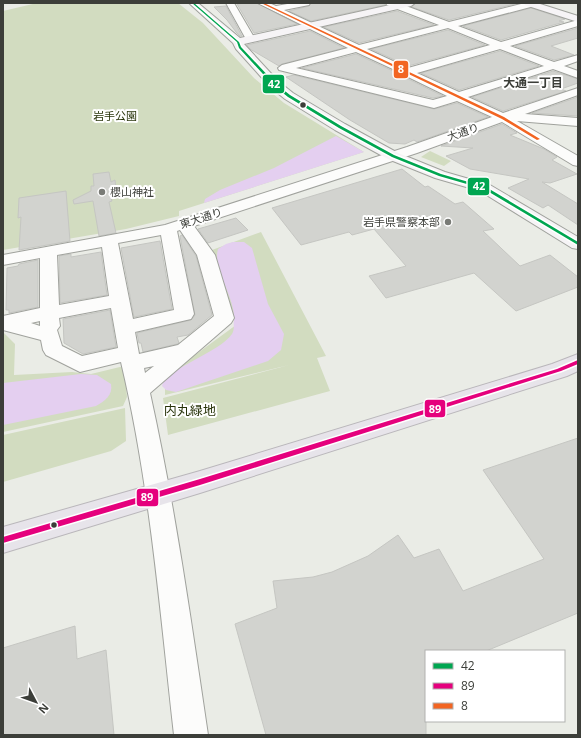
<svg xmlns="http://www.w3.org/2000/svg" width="581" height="738" font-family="'Open Sans','Noto Sans JP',sans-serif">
<rect width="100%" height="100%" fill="#eaece6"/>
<g fill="#d2dcc0">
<path d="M37,3H178L203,23L254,78L284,103L364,152L179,211V216L126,229L3,250V11Z"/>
<path d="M430,151L451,161L444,166L421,157Z"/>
<path d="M261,232L326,356L317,358L330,391L168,435L163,398L289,365L165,395V377L236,325L212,250Z"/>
<path d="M3,332L15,344L14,375L72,372L91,374L124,366L127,397L123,406L3,432Z"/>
<path d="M125,408L126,441L111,451L3,482V435Z"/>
</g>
<g fill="#e4cff0">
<path d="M336,136L364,152L204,203L205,199L220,190L274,168Z"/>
<path d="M233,242H244L252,248L268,304L284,334L281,350L268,361L176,392L166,390L162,386C165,369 219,353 232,334C235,328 233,326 234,320C236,299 212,268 218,249L226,244Z"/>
<path d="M81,374L97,375L111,384C113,395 105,401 96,406L3,425V383Z"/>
</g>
<g fill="#d2d3cf" stroke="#c5c6c2">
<path d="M246,3H257L297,24L254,33L237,4Z"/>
<path d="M311,3H385V5L311,21L289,11L309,6Z"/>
<path d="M416,3H519L449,20L412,7Z"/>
<path d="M226,6L242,36H240L236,32L227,20L214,7Z"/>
<path d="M531,8L565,19L559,21L564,22L501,40L463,26Z"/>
<path d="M397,11L434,25L359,43L324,27Z"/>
<path d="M578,28V38L551,46L574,55L554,60L515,46Z"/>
<path d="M448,30L485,45L408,66L371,49Z"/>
<path d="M310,31L344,48L282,64L279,66L250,49L247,45Z"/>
<path d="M500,51L539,66L459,90L421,73Z"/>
<path d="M356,54L395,72L394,75L396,78H406L443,96L433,98L302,68Z"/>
<path d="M553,71L578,79V83L561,89L566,91L503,111L472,97Z"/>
<path d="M294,75L434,109L457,103L488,117L417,142L414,140L405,144L389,143L350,120L286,77Z"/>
<path d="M578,97V116L532,113Z"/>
<path d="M502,124L517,133L510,135L544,149L557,157L552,160L577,174L550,183L542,182L578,204V225L548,205L543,208L508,188L529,179L470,169L446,156L473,148L441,146Z"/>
<path d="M402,169L425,187L428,186L455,204L463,202L494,229L483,231L520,266L550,255L578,277V287L516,311L474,273L386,298L369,276L406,266L374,229L352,235L349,232L301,245L272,208Z"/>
<path d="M109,172L111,182L115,180L117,197L111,198L112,201L109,202L116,233L99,236L93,201L74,204L73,200L91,191V186H94L93,174Z"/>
<path d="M66,191L70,241L19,250L21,217L18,218L19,198Z"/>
<path d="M236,218L248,230L208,243L198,229Z"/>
<path d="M182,235L196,256L212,315L188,335L177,337L179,343L177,344L143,352L141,343H139L137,333L191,320L195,315L180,236Z"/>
<path d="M160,241L172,309L134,317L121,248Z"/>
<path d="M101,252L107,295L60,303L59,256L71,254V257Z"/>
<path d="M38,260V307L9,313V310H6L7,268L18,266L19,264Z"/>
<path d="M110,310L116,347L83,354L64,343L63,319Z"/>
<path d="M578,438V613L486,651H426V735H266L235,624L277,608L273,581L313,577L332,572L368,556L398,535L414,558L439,549L463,591L544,559L483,470Z"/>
<path d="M75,626L77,659L106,650L114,735H3V648Z"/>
</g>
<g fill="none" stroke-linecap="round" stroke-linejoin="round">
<defs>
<g id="street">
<path d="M226,3H234L255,39L253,41H247Z"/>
<path d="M258,3H269L276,6L293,3H310L309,5L284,10L359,45L439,25L387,5L386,3H398L449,22L525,3H539L538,5L458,26L501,42L578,20V26L510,46L554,62L578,55V61L564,66L578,71V78L553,69L468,97L503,113L578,88V95L525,114L578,118V126L517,121L578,156V166L573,165L502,122L417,153L194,226L215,255L234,318L231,323L150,393C175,506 191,620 208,735H174C160,611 150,484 121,362L80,372L46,355L43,350L41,340L3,330V316L40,308V258L3,265V255L165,225L407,147L492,117L457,101L434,108L279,70L278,68L282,65L348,48ZM448,28L490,45L408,68L367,49ZM500,49L544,66L459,92L417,73ZM356,52L397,71L395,74L396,76H406L447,96L433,100L296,68ZM180,230L197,255L214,316L178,345L139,354L135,332L191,319L194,314L177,231ZM161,235L174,310L133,319L118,243ZM102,247L109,296L59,305L57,255ZM111,308L118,348L82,356L62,346L57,330L60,326L59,318ZM40,321V326L31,323ZM154,366L145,373L144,368Z"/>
</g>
<g id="secondary">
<path d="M189,3H198L240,38L399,3H415L411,6L244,44L278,81L293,93L345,124L398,153L445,172L490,185L578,237V249L572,248L480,191L435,178L388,159L335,130L285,99L270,87L236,49L233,43Z"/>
<path d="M524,3H537L578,16V22L525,5Z"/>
</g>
<path id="highway" d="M578,354V371L567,376L200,493L3,553V527L200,471L552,364Z"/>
</defs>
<use href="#street" stroke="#a0a29d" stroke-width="2"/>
<use href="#secondary" stroke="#a0a29d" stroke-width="2"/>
<use href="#highway" stroke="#bab7bb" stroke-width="2"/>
<use href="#street" fill="#fcfcfb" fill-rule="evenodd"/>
<use href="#secondary" fill="#f6f4f6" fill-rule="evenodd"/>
<use href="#highway" fill="#e7e4ea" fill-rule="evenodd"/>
<defs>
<path id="bus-1" d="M192,3H194L239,42L241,47L275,83L290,95L341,126L394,155L441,174L486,187L578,242V245L484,189L439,176L392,157L339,128L288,97L273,85L239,48L237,42Z"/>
<path id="bus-2" d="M578,360V364L561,371L200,485L3,543V537L200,479L557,369Z"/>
<path id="bus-3" d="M261,3H264L504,117L540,139L537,140L502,119Z"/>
</defs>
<use href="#bus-1" stroke="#fff" stroke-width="3"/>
<use href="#bus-2" stroke="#fff" stroke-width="3"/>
<use href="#bus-3" stroke="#fff" stroke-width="3"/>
<use href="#bus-1" fill="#00a651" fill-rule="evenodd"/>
<use href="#bus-2" fill="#e5007d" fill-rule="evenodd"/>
<use href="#bus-3" fill="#f26522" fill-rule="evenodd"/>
</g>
<g fill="#3c3e39" stroke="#fff" stroke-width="1.5">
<circle cx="303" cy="105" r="3.5"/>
<circle cx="54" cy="525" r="3.5"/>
</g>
<g fill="#797b76" stroke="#fff" stroke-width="1.5">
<circle cx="102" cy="192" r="4"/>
<circle cx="448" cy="222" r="4"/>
</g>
<g text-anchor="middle" stroke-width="4" stroke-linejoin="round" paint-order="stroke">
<g font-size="11" fill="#29340b" stroke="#fff">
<text x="115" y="120">岩手公園</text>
</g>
<g font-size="11" fill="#3c3e39" stroke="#fff">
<text transform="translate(463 132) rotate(-19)" y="4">大通り</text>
<text transform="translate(201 218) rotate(-18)" y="4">東大通り</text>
</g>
<g font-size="11" fill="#3c3e39" stroke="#fff" text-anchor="start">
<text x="110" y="196">櫻山神社</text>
<text x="440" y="226" text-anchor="end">岩手県警察本部</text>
</g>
<g font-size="12" font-weight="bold" fill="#3c3e39" stroke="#fff">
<text x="533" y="87">大通一丁目</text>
</g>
<g font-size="13" fill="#29340b" stroke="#fff">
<text x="190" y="415">内丸緑地</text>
</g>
</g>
<g stroke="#fff" stroke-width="1.5">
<rect x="393" y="60" width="16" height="19" rx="4" fill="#f26522"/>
<rect x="262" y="74" width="23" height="20" rx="4" fill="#00a651"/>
<rect x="467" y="177" width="23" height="19" rx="4" fill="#00a651"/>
<rect x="424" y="399" width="22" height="19" rx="4" fill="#e5007d"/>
<rect x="136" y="488" width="23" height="19" rx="4" fill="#e5007d"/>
</g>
<g font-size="11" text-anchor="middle" font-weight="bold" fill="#fff">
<text x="401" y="73">8</text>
<text x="274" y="88">42</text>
<text x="479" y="190">42</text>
<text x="435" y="413">89</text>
<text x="147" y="501">89</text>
</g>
<rect width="581" height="738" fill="none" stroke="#3c3e39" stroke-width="8"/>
<rect x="425" y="650" width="140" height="72" fill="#ffffff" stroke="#b1b2b0"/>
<rect x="433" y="663" width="20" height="6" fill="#00a651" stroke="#b1b2b0"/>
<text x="461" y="670" font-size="12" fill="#3c3e39">42</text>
<rect x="433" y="683" width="20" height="6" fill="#e5007d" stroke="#b1b2b0"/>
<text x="461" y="690" font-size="12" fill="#3c3e39">89</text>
<rect x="433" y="703" width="20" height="6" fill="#f26522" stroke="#b1b2b0"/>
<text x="461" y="710" font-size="12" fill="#3c3e39">8</text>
<g transform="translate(36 702) rotate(131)" stroke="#ffffff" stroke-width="3" paint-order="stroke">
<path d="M0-3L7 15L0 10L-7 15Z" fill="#3c3e39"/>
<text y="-6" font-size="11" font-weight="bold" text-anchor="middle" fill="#3c3e39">N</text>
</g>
</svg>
